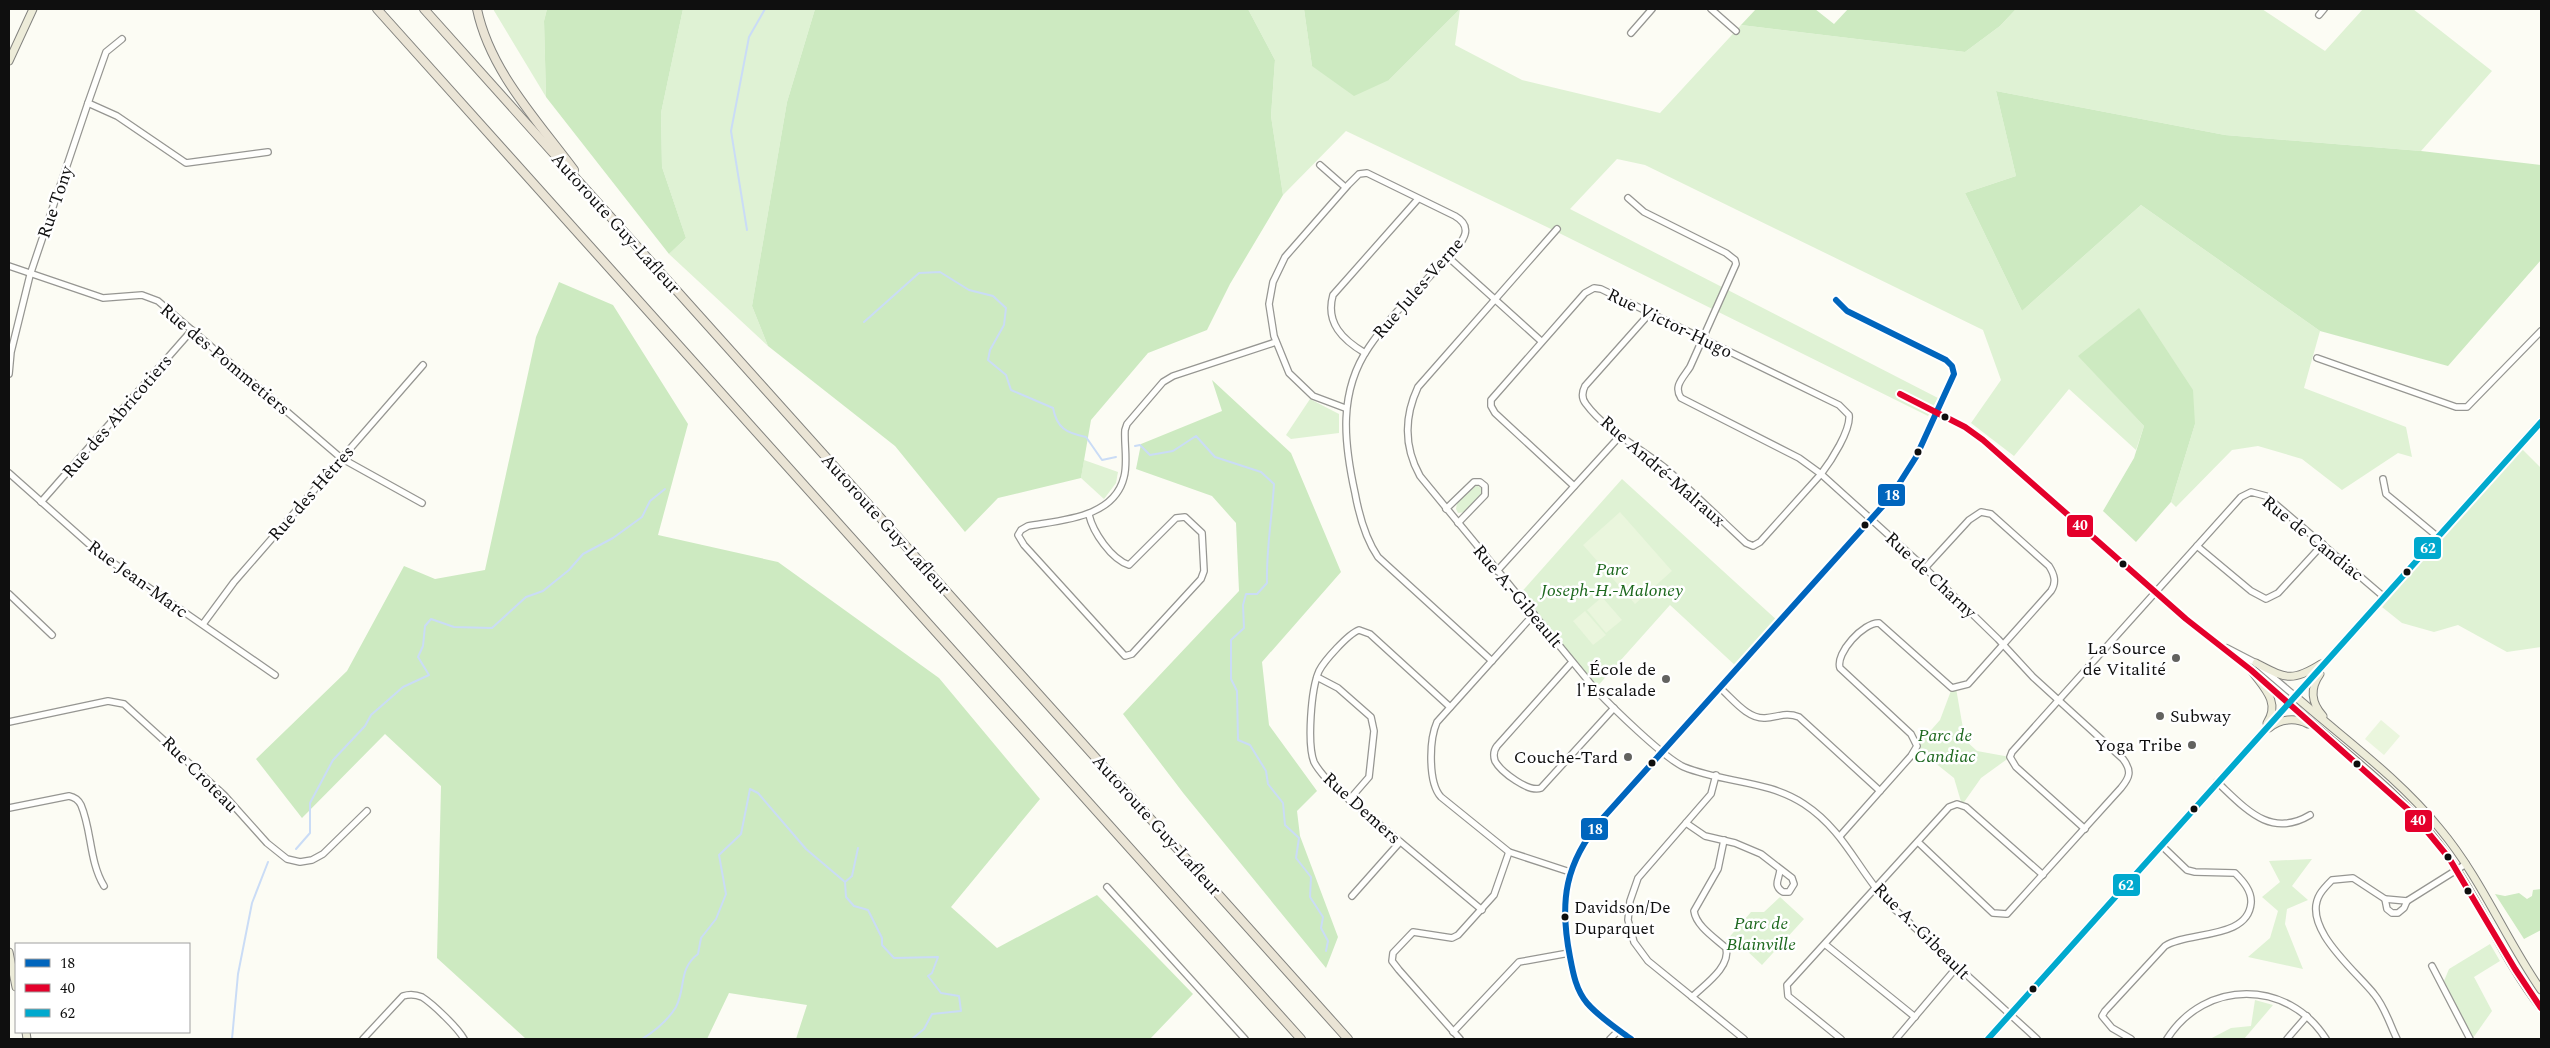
<svg xmlns="http://www.w3.org/2000/svg" width="2550" height="1048" font-family="Spectral,serif">
<rect width="100%" height="100%" fill="#fcfcf4"/>
<g fill="#dff2d4">
<path d="M493,9H547L544,21L546,97Z"/>
<path d="M683,9H815L787,102L752,306L768,346L669,254L686,238L662,167L661,113Z"/>
<path d="M1248,9H1304L1312,66L1389,80L1460,9L1455,45L1522,80L1660,113L1741,25L1965,52L2000,26L2016,9H2262L2325,51L2363,9H2413L2492,71L2421,151L2225,135L1996,91L2016,176L1965,193L2022,311L2141,205L2320,331L2304,388L2406,427L2412,457L2398,453L2342,490L2302,459L2258,446L2232,450L2176,507L2171,502L2195,424L2079,356L2144,426L2136,450L2069,389L2014,456L1971,423L2001,380L1983,330L1645,165L1617,159L1570,209L1938,398L1928,416L1551,229L1346,131L1283,195L1271,116L1275,60Z"/>
<path d="M1310,399L1339,414V433L1291,439L1286,435Z"/>
<path d="M2521,448L2541,468V647L2507,652L2458,625L2434,632L2402,623L2382,607Z"/>
<path d="M1084,460L1118,472L1116,483L1104,499L1081,478Z"/>
<path d="M1622,479L1779,622L1738,668L1670,605L1595,689L1518,596Z"/>
<path d="M1477,485L1482,489V495L1466,512L1458,513L1456,509L1457,503Z"/>
<path d="M1952,688H1956L1965,740L1977,751L2010,757L1981,778L1962,805L1954,778L1929,758L1915,751L1917,746L1940,720Z"/>
<path d="M2312,859L2292,886L2308,900L2287,909L2285,924L2303,969L2248,957L2270,938L2278,911L2262,897L2280,882L2269,861Z"/>
<path d="M1780,897L1804,919L1762,965L1744,948L1734,950L1726,941L1751,912H1764Z"/>
<path d="M2490,944L2500,961L2474,977L2492,1011L2473,1038L2444,981L2449,969Z"/>
<path d="M2255,1000L2273,1005L2244,1039H2210L2231,1028L2251,1026Z"/>
</g>
<g fill="#cdeac1">
<path d="M547,9H683L661,113L662,167L686,238L669,254L546,97L544,21Z"/>
<path d="M815,9H1248L1275,60L1271,116L1283,195L1230,284L1207,330L1148,353L1091,420L1081,478L998,498L965,532L895,446L768,346L752,306L787,102Z"/>
<path d="M1304,9H1460L1389,80L1354,96L1312,66Z"/>
<path d="M1756,9H1815L1834,24L1848,9H2016L2000,26L1965,52L1741,25Z"/>
<path d="M1996,91L2225,135L2421,151L2541,165V260L2448,366L2320,331L2141,205L2022,311L1965,193L2016,176Z"/>
<path d="M559,282L613,305L688,424L658,535L778,562L939,678L1040,799L951,907L997,948L1097,895L1193,994L1150,1039H796L807,1005L729,993L707,1039H526L437,958L441,786L385,734L302,818L256,759L347,671L404,566L435,579L485,570L536,337Z"/>
<path d="M2139,308L2193,390L2195,424L2171,502L2136,542L2103,511L2134,458L2144,426L2078,356Z"/>
<path d="M1212,380L1291,453L1341,572L1262,662L1269,725L1317,791L1297,811L1300,836L1338,937L1326,968L1184,794L1123,714L1239,591L1236,523L1212,496L1136,469L1141,444L1222,411Z"/>
<path d="M2541,889V930L2524,939L2495,894L2505,896L2519,893L2527,899L2532,896L2533,890Z"/>
</g>
<g fill="#eaf6dd">
<path d="M1620,512L1672,571L1635,604L1583,545Z"/>
<path d="M1602,597L1622,620L1606,633L1587,610Z"/>
<path d="M1585,611L1606,635L1593,645L1573,621Z"/>
<path d="M2381,720L2400,736L2384,755L2365,739Z"/>
</g>
<g fill="none" stroke-linecap="round" stroke-linejoin="round">
<g stroke="#cadcf6" stroke-width="2">
<path d="M747,230L731,131L749,37L765,9"/>
<path d="M864,322L919,273L940,272L969,290L993,296L1006,308L1004,325L990,350L988,360L1006,375L1011,390L1053,408C1057,428 1066,433 1086,437L1102,460L1116,457"/>
<path d="M1135,446L1140,445L1150,455L1173,451L1196,436L1215,457L1261,472L1274,484C1272,518 1266,550 1267,583L1257,594H1246L1243,605L1244,628L1231,640V679L1237,691L1238,740L1250,745L1266,771L1268,784L1283,803L1285,825L1299,838L1296,858L1311,877L1310,897L1323,917L1321,928L1328,941L1326,951"/>
<path d="M858,848L852,876L845,882L846,897L854,906L868,910L882,938V945L894,958L938,957L932,973L928,976L941,993L959,996L961,1011L932,1014L924,1029L912,1039"/>
<path d="M296,849L310,833V803L333,760L365,726L371,715L403,687L429,675L418,657L423,646L425,626L431,619L454,627L492,628L526,597L543,591L569,570L583,554L613,538L642,517L650,501L665,489"/>
<path d="M232,1039L238,974L252,903L268,862"/>
<path d="M642,1039C655,1031 668,1020 676,1007C686,988 678,969 698,954L701,938L716,919L726,894L719,855L741,834L750,789L758,793L806,849L845,882"/>
</g>
<defs>
<g id="minor">
<path d="M1711,9L1736,31"/>
<path d="M2319,15L2324,9"/>
<path d="M1631,33L1652,9"/>
<path d="M88,103L117,116L186,163L268,152"/>
<path d="M1320,165L1345,187"/>
<path d="M1628,198L1644,212L1726,253L1735,260L1736,264L1690,367C1683,378 1673,386 1681,398L1799,458L1821,474L1925,568L1998,639L2033,677L2123,759C2132,771 2130,777 2121,788L2007,914L1993,913L1918,842"/>
<path d="M1557,229L1418,387C1404,417 1404,447 1420,476L1595,689C1612,707 1664,758 1684,767C1723,783 1768,780 1804,804C1845,831 1858,871 1890,905L2037,1039"/>
<path d="M1448,257L1541,341"/>
<path d="M9,266L103,298L142,295L158,301L341,458L422,503"/>
<path d="M1365,353C1343,340 1325,323 1333,295L1418,199"/>
<path d="M2317,358L2456,407H2467L2541,331"/>
<path d="M9,374L11,352L30,275L88,103L106,52L122,39"/>
<path d="M1900,394L1965,427L1983,440L2186,619L2241,662L2289,703"/>
<path d="M1345,408L1313,396L1289,373L1274,336L1269,304L1273,282L1285,257L1348,185L1359,174L1367,173L1455,216C1462,220 1467,226 1465,234C1462,245 1448,256 1441,264C1417,291 1389,317 1369,347C1338,392 1344,443 1355,493C1359,515 1365,538 1378,557L1492,661"/>
<path d="M9,473L99,553L275,675"/>
<path d="M2383,479L2386,494L2438,537"/>
<path d="M1574,486L1495,413L1491,406V400L1585,293L1594,288L1601,289L1839,405L1849,415C1851,430 1831,461 1821,474L1760,542L1753,546L1746,543C1719,518 1692,491 1664,467C1639,447 1605,430 1586,404C1581,398 1582,392 1585,386L1650,313"/>
<path d="M41,502L192,330"/>
<path d="M1446,509L1474,482H1480L1485,486V495L1458,523"/>
<path d="M1089,515C1093,532 1111,559 1129,565L1176,518L1185,517L1202,533L1204,571L1201,579L1132,654L1125,656L1024,545L1018,535L1021,530L1028,526C1062,520 1114,518 1124,477C1128,463 1124,444 1125,430L1127,424L1163,382L1173,376L1276,342"/>
<path d="M2197,546L2251,591L2266,599L2278,593L2323,544"/>
<path d="M1497,571L1620,436"/>
<path d="M9,594L52,635"/>
<path d="M1534,614L1437,722C1429,740 1428,783 1441,797L1509,852L1570,872"/>
<path d="M203,624L234,582L423,365"/>
<path d="M2227,648L2256,663L2295,696"/>
<path d="M1572,662L1497,746C1494,750 1493,755 1495,761C1501,772 1529,793 1541,788L1614,708"/>
<path d="M1317,677L1338,688L1371,717L1374,731L1369,777L1349,800"/>
<path d="M1720,688C1732,698 1747,719 1765,718C1778,717 1786,712 1799,717L1880,791"/>
<path d="M1450,707L1370,634L1359,630C1348,634 1324,661 1319,671C1311,689 1307,744 1314,762C1318,770 1325,777 1330,783L1482,910"/>
<path d="M9,722L108,701L124,704L224,795L267,843L287,859L300,862L312,860L323,854L367,811"/>
<path d="M1716,775L1711,794L1638,878L1630,901L1628,920L1634,942L1648,961L1744,1039"/>
<path d="M2217,782C2245,808 2270,839 2310,815"/>
<path d="M9,808L69,796C74,797 78,799 81,805C92,831 89,861 104,886"/>
<path d="M1686,823L1705,836L1735,843L1761,854L1792,878L1794,884L1789,892H1783C1772,885 1780,879 1780,869"/>
<path d="M2085,829L2016,767L2010,757L2012,752L2241,497L2251,492L2266,496L2384,597"/>
<path d="M1840,836L1911,756L1917,746L1911,734L1840,668C1835,653 1864,622 1879,623L1952,688L1968,684L2051,591C2057,582 2054,574 2049,566L1991,514L1981,512L1969,520L1925,568"/>
<path d="M1107,887L1245,1039"/>
<path d="M1352,896L1400,842"/>
<path d="M2385,899L2387,909L2392,913H2398L2404,908L2407,901"/>
<path d="M1826,945L1915,1017"/>
<path d="M2432,966L2470,1039"/>
<path d="M1692,997C1704,985 1731,967 1726,948C1715,938 1696,926 1694,911L1718,869L1724,840"/>
<path d="M1453,1032L1519,962L1569,953"/>
<path d="M363,1039L403,996C409,994 415,994 422,997C433,1004 458,1028 464,1039"/>
<path d="M1460,1039L1399,970L1392,961L1393,953L1413,932L1452,938L1458,935L1494,895L1509,852"/>
<path d="M1610,1039L1619,1030"/>
<path d="M1631,1039C1616,1028 1599,1017 1587,1003C1576,990 1573,973 1570,957C1559,901 1565,863 1602,819L1890,498L1916,457L1954,374L1952,366L1946,360L1847,311L1836,300"/>
<path d="M1841,1039L1788,996L1787,985L1949,807L1957,804L1966,807L2043,875"/>
<path d="M1896,1039L1957,967"/>
<path d="M2131,1039L2112,1028L2102,1016L2105,1011L2165,946C2187,931 2248,940 2251,903C2252,891 2243,881 2235,873L2195,872L2187,870L2161,845"/>
<path d="M2167,1039C2205,979 2288,979 2326,1039"/>
<path d="M2287,1039L2307,1016"/>
<path d="M2397,1039C2390,1025 2385,1007 2374,994C2357,972 2300,927 2320,894C2323,889 2328,884 2332,880L2353,878L2385,899L2407,901L2466,864"/>
</g>
<g id="major">
<path d="M9,61L33,9"/>
<path d="M2256,663C2285,678 2291,683 2321,664"/>
<path d="M2251,670C2263,687 2281,702 2267,723"/>
<path d="M2320,674C2310,688 2311,703 2323,716"/>
<path d="M2295,696C2344,739 2399,778 2440,829C2481,878 2505,938 2541,990"/>
<path d="M2289,703C2339,749 2397,789 2438,843C2478,895 2501,957 2541,1008"/>
<path d="M2269,728C2280,719 2295,717 2308,724"/>
<path d="M9,952L16,987"/>
<path d="M26,1032L27,1039"/>
<path d="M1988,1039L2541,422"/>
</g>
<g id="highway">
<path d="M377,9L1301,1039"/>
<path d="M424,9L1348,1039"/>
<path d="M477,9C490,71 537,120 574,170"/>
</g>
</defs>
<use href="#minor" stroke="#969692" stroke-width="8"/>
<use href="#major" stroke="#83837f" stroke-width="9"/>
<use href="#highway" stroke="#83837f" stroke-width="10"/>
<use href="#minor" stroke="#fffffd" stroke-width="5.5"/>
<use href="#major" stroke="#edecd9" stroke-width="7"/>
<use href="#highway" stroke="#eae4d5" stroke-width="8"/>
<defs>
<path id="bus-1" d="M1631,1039C1616,1028 1599,1017 1587,1003C1576,990 1573,973 1570,957C1559,901 1565,863 1602,819L1890,498L1916,457L1954,374L1952,366L1946,360L1847,311L1836,300"/>
<path id="bus-2" d="M1900,394L1965,427L1983,440L2186,619L2251,670L2412,813L2449,858L2515,969L2541,1008"/>
<path id="bus-3" d="M1988,1039L2541,422"/>
</defs>
<use href="#bus-1" stroke="#fff" stroke-width="10"/>
<use href="#bus-2" stroke="#fff" stroke-width="10"/>
<use href="#bus-3" stroke="#fff" stroke-width="10"/>
<use href="#bus-1" stroke="#0065bd" stroke-width="6"/>
<use href="#bus-2" stroke="#e4002b" stroke-width="6"/>
<use href="#bus-3" stroke="#00a9ce" stroke-width="6"/>
</g>
<g fill="#0f0f0f" stroke="#fff" stroke-width="2">
<circle cx="1945" cy="417" r="4.5"/>
<circle cx="1918" cy="452" r="4.5"/>
<circle cx="1865" cy="525" r="4.5"/>
<circle cx="2123" cy="564" r="4.5"/>
<circle cx="2407" cy="572" r="4.5"/>
<circle cx="1652" cy="763" r="4.5"/>
<circle cx="2357" cy="764" r="4.5"/>
<circle cx="2194" cy="809" r="4.5"/>
<circle cx="2448" cy="857" r="4.5"/>
<circle cx="2468" cy="891" r="4.5"/>
<circle cx="1565" cy="917" r="4.5"/>
<circle cx="2033" cy="989" r="4.5"/>
</g>
<g fill="#62625f" stroke="#fff" stroke-width="2">
<circle cx="2176" cy="658" r="5"/>
<circle cx="1666" cy="679" r="5"/>
<circle cx="2160" cy="716" r="5"/>
<circle cx="2192" cy="745" r="5"/>
<circle cx="1628" cy="757" r="5"/>
</g>
<g text-anchor="middle" stroke-width="5" stroke-linejoin="round" paint-order="stroke">
<g font-size="17" fill="#0f0f0f" stroke="#fff" text-anchor="start">
<text x="1574" y="913">Davidson/De<tspan x="1574" dy="21">Duparquet</tspan></text>
</g>
<g font-size="18" fill="#0f0f0f" stroke="#fff">
<text transform="translate(55 202) rotate(-71)" y="6">Rue Tony</text>
<text transform="translate(616 223) rotate(48)" y="6">Autoroute Guy-Lafleur</text>
<text transform="translate(1418 288) rotate(-49)" y="6">Rue Jules-Verne</text>
<text transform="translate(1670 323) rotate(26)" y="6">Rue Victor-Hugo</text>
<text transform="translate(225 359) rotate(40)" y="6">Rue des Pommetiers</text>
<text transform="translate(117 416) rotate(-49)" y="6">Rue des Abricotiers</text>
<text transform="translate(1663 471) rotate(41)" y="6">Rue André-Malraux</text>
<text transform="translate(311 493) rotate(-49)" y="6">Rue des Hêtres</text>
<text transform="translate(886 524) rotate(48)" y="6">Autoroute Guy-Lafleur</text>
<text transform="translate(2313 538) rotate(39)" y="6">Rue de Candiac</text>
<text transform="translate(1931 575) rotate(43)" y="6">Rue de Charny</text>
<text transform="translate(138 579) rotate(36)" y="6">Rue Jean-Marc</text>
<text transform="translate(1518 596) rotate(50)" y="6">Rue A.-Gibeault</text>
<text transform="translate(200 774) rotate(45)" y="6">Rue Croteau</text>
<text transform="translate(1362 808) rotate(42)" y="6">Rue Demers</text>
<text transform="translate(1157 825) rotate(48)" y="6">Autoroute Guy-Lafleur</text>
<text transform="translate(1922 931) rotate(45)" y="6">Rue A.-Gibeault</text>
</g>
<g font-size="18" font-style="italic" fill="#1d681e" stroke="#fff">
<text x="1612" y="575">Parc<tspan x="1612" dy="21">Joseph-H.-Maloney</tspan></text>
<text x="1945" y="741">Parc de<tspan x="1945" dy="21">Candiac</tspan></text>
<text x="1761" y="929">Parc de<tspan x="1761" dy="21">Blainville</tspan></text>
</g>
<g font-size="18" fill="#0f0f0f" stroke="#fff" text-anchor="end">
<text x="2166" y="654">La Source<tspan x="2166" dy="21">de Vitalité</tspan></text>
<text x="1656" y="675">École de<tspan x="1656" dy="21">l'Escalade</tspan></text>
<text x="2170" y="722" text-anchor="start">Subway</text>
<text x="2182" y="751">Yoga Tribe</text>
<text x="1618" y="763">Couche-Tard</text>
</g>
</g>
<g stroke="#fff" stroke-width="2">
<rect x="1877" y="483" width="29" height="24" rx="5" fill="#0065bd"/>
<rect x="2066" y="514" width="28" height="24" rx="5" fill="#e4002b"/>
<rect x="2413" y="536" width="29" height="24" rx="5" fill="#00a9ce"/>
<rect x="2404" y="809" width="29" height="24" rx="5" fill="#e4002b"/>
<rect x="1580" y="817" width="29" height="24" rx="5" fill="#0065bd"/>
<rect x="2112" y="873" width="29" height="24" rx="5" fill="#00a9ce"/>
</g>
<g font-size="14" text-anchor="middle" font-weight="bold" fill="#fff">
<text x="1892" y="500">18</text>
<text x="2080" y="530">40</text>
<text x="2428" y="553">62</text>
<text x="2418" y="825">40</text>
<text x="1595" y="834">18</text>
<text x="2126" y="890">62</text>
</g>
<rect width="2550" height="1048" fill="none" stroke="#0f0f0f" stroke-width="20"/>
<rect x="15" y="943" width="175" height="90" fill="#ffffff" stroke="#9f9f9f"/>
<rect x="25" y="959" width="25" height="8" fill="#0065bd" stroke="#9f9f9f"/>
<text x="60" y="968" font-size="15" fill="#0f0f0f">18</text>
<rect x="25" y="984" width="25" height="8" fill="#e4002b" stroke="#9f9f9f"/>
<text x="60" y="993" font-size="15" fill="#0f0f0f">40</text>
<rect x="25" y="1009" width="25" height="8" fill="#00a9ce" stroke="#9f9f9f"/>
<text x="60" y="1018" font-size="15" fill="#0f0f0f">62</text>
</svg>
